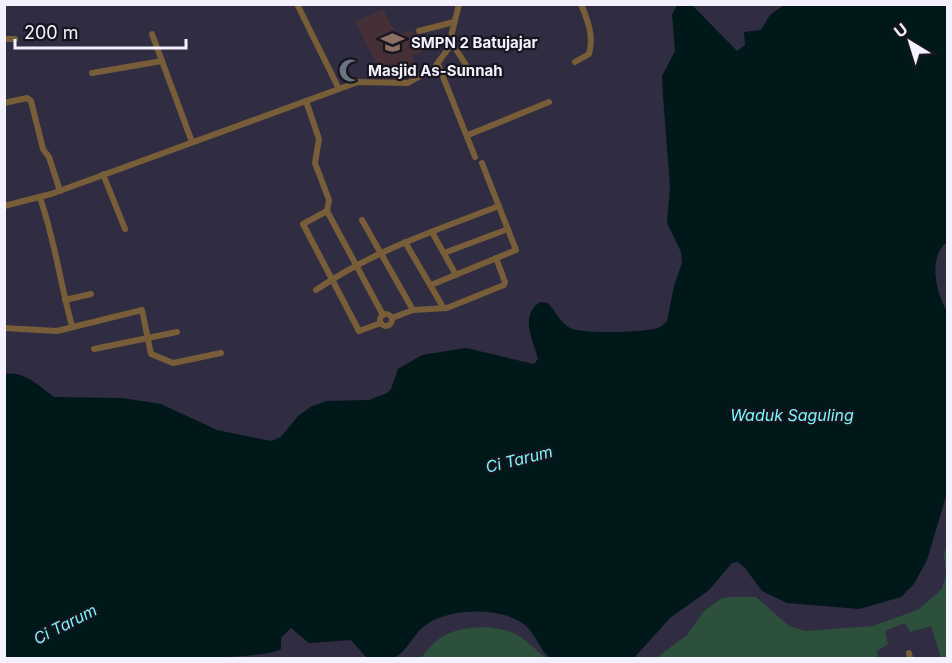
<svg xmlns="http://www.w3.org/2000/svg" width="952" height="663" font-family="Inter,sans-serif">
<rect width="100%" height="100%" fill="#302c42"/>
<path fill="#443036" d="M383,9L397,35L412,30L423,51L412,56L421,75L385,81L355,22Z"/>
<g fill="#2c503c">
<path d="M947,546V658H941L931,626L910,632L905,623L885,631L888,644L877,651L878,658H656L687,635L704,611L722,598L729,597H756L789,626L805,631L873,626L909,613L919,609L942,589L946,575L944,553Z"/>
<path d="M487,627C521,631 522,639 546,658H421C440,632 455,628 487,627Z"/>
</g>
<path fill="#001819" d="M677,5H692L737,51L745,45L744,32L761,30L770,15L784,5H947L948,241C927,257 936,293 947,311V493L927,560L914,584L901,597L859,609L787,603L762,591L745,568L738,562L732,563L709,590L670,618L634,658H550C538,648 535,631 522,623C498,606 443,608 422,628C412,637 407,651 394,658C387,661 374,659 367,658L351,640L309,643L291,628L281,638V649C265,663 42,659 5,658V374C25,371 39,386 54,397L122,398L161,404L217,430L271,441L281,437L298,416L312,406L327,401L369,400L387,393L391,389L398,369L422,355L466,348L534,364L538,359C533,339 519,316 540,302L548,303C556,312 560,322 570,328C580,334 650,333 660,327C663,325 665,323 667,321L674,286L682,263L681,252L667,223L670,186L663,96L662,76L675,51L672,15Z"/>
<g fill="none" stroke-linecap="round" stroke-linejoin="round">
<g stroke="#775d38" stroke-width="6">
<path d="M297,4L339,89"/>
<path d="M419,31L454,22"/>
<path d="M152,34L192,142"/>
<path d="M4,39H15"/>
<path d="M450,40L466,65"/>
<path d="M575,62L589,54C594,36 588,21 581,4"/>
<path d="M438,64L475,157"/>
<path d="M92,73L162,61"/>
<path d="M306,101L319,139L315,163L329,200L327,211L383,315"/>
<path d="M4,103L27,98L31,101L43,149L49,157L60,191"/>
<path d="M468,135L549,102"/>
<path d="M103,174L125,229"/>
<path d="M40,198C55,240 60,283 72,326"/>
<path d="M4,206L51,194L358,82L408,83L434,68L448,49L459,4"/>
<path d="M327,211L303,224L359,331L381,323"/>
<path d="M362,220L413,310"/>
<path d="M432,232L456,275"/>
<path d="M405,242L443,307"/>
<path d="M444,253L508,229"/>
<path d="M431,285L516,250L482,163"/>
<path d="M316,290C373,251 436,230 499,206"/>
<path d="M65,300L91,294"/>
<circle cx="386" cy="320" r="6"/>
<path d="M392,318L413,310L447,308L504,285L505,282L496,258"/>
<path d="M4,328L57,331L142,310L151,354L173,363L221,353"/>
<path d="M94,349L177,332"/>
<path d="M909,653L910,658"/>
</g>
</g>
<defs>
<symbol id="school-bare" viewBox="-9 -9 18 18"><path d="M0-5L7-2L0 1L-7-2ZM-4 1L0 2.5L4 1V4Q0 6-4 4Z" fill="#8d6e63" stroke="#171620" stroke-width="2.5" paint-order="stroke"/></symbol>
<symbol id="mosque-bare" viewBox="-9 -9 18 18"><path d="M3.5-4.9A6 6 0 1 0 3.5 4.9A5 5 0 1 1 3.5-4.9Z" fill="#6b7280" stroke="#171620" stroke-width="2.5" paint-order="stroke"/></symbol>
</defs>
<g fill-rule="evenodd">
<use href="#school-bare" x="376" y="26" width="33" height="33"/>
<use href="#mosque-bare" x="334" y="54" width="33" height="33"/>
</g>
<g text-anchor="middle" stroke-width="4.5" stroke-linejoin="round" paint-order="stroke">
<g font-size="15" font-weight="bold" fill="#f3f1fd" stroke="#171620" text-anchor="start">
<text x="411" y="48">SMPN 2 Batujajar</text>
<text x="368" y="76">Masjid As-Sunnah</text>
</g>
<g font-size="16" font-style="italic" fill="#7bf6f9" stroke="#171620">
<text x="792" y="421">Waduk Saguling</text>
<text transform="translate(519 459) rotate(-14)" y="6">Ci Tarum</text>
<text transform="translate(65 624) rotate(-27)" y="6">Ci Tarum</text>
</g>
</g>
<rect width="952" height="663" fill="none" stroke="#f3f1fd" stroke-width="12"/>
<g transform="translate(910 42) rotate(322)" stroke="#171620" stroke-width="4.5" paint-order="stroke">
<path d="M0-4.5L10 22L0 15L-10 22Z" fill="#f3f1fd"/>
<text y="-9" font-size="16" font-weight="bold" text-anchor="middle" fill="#f3f1fd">U</text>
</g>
<path d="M15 39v9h171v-9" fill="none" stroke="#f3f1fd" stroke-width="3"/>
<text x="24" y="39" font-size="18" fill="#f3f1fd" stroke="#171620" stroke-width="4.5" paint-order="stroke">200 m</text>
</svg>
